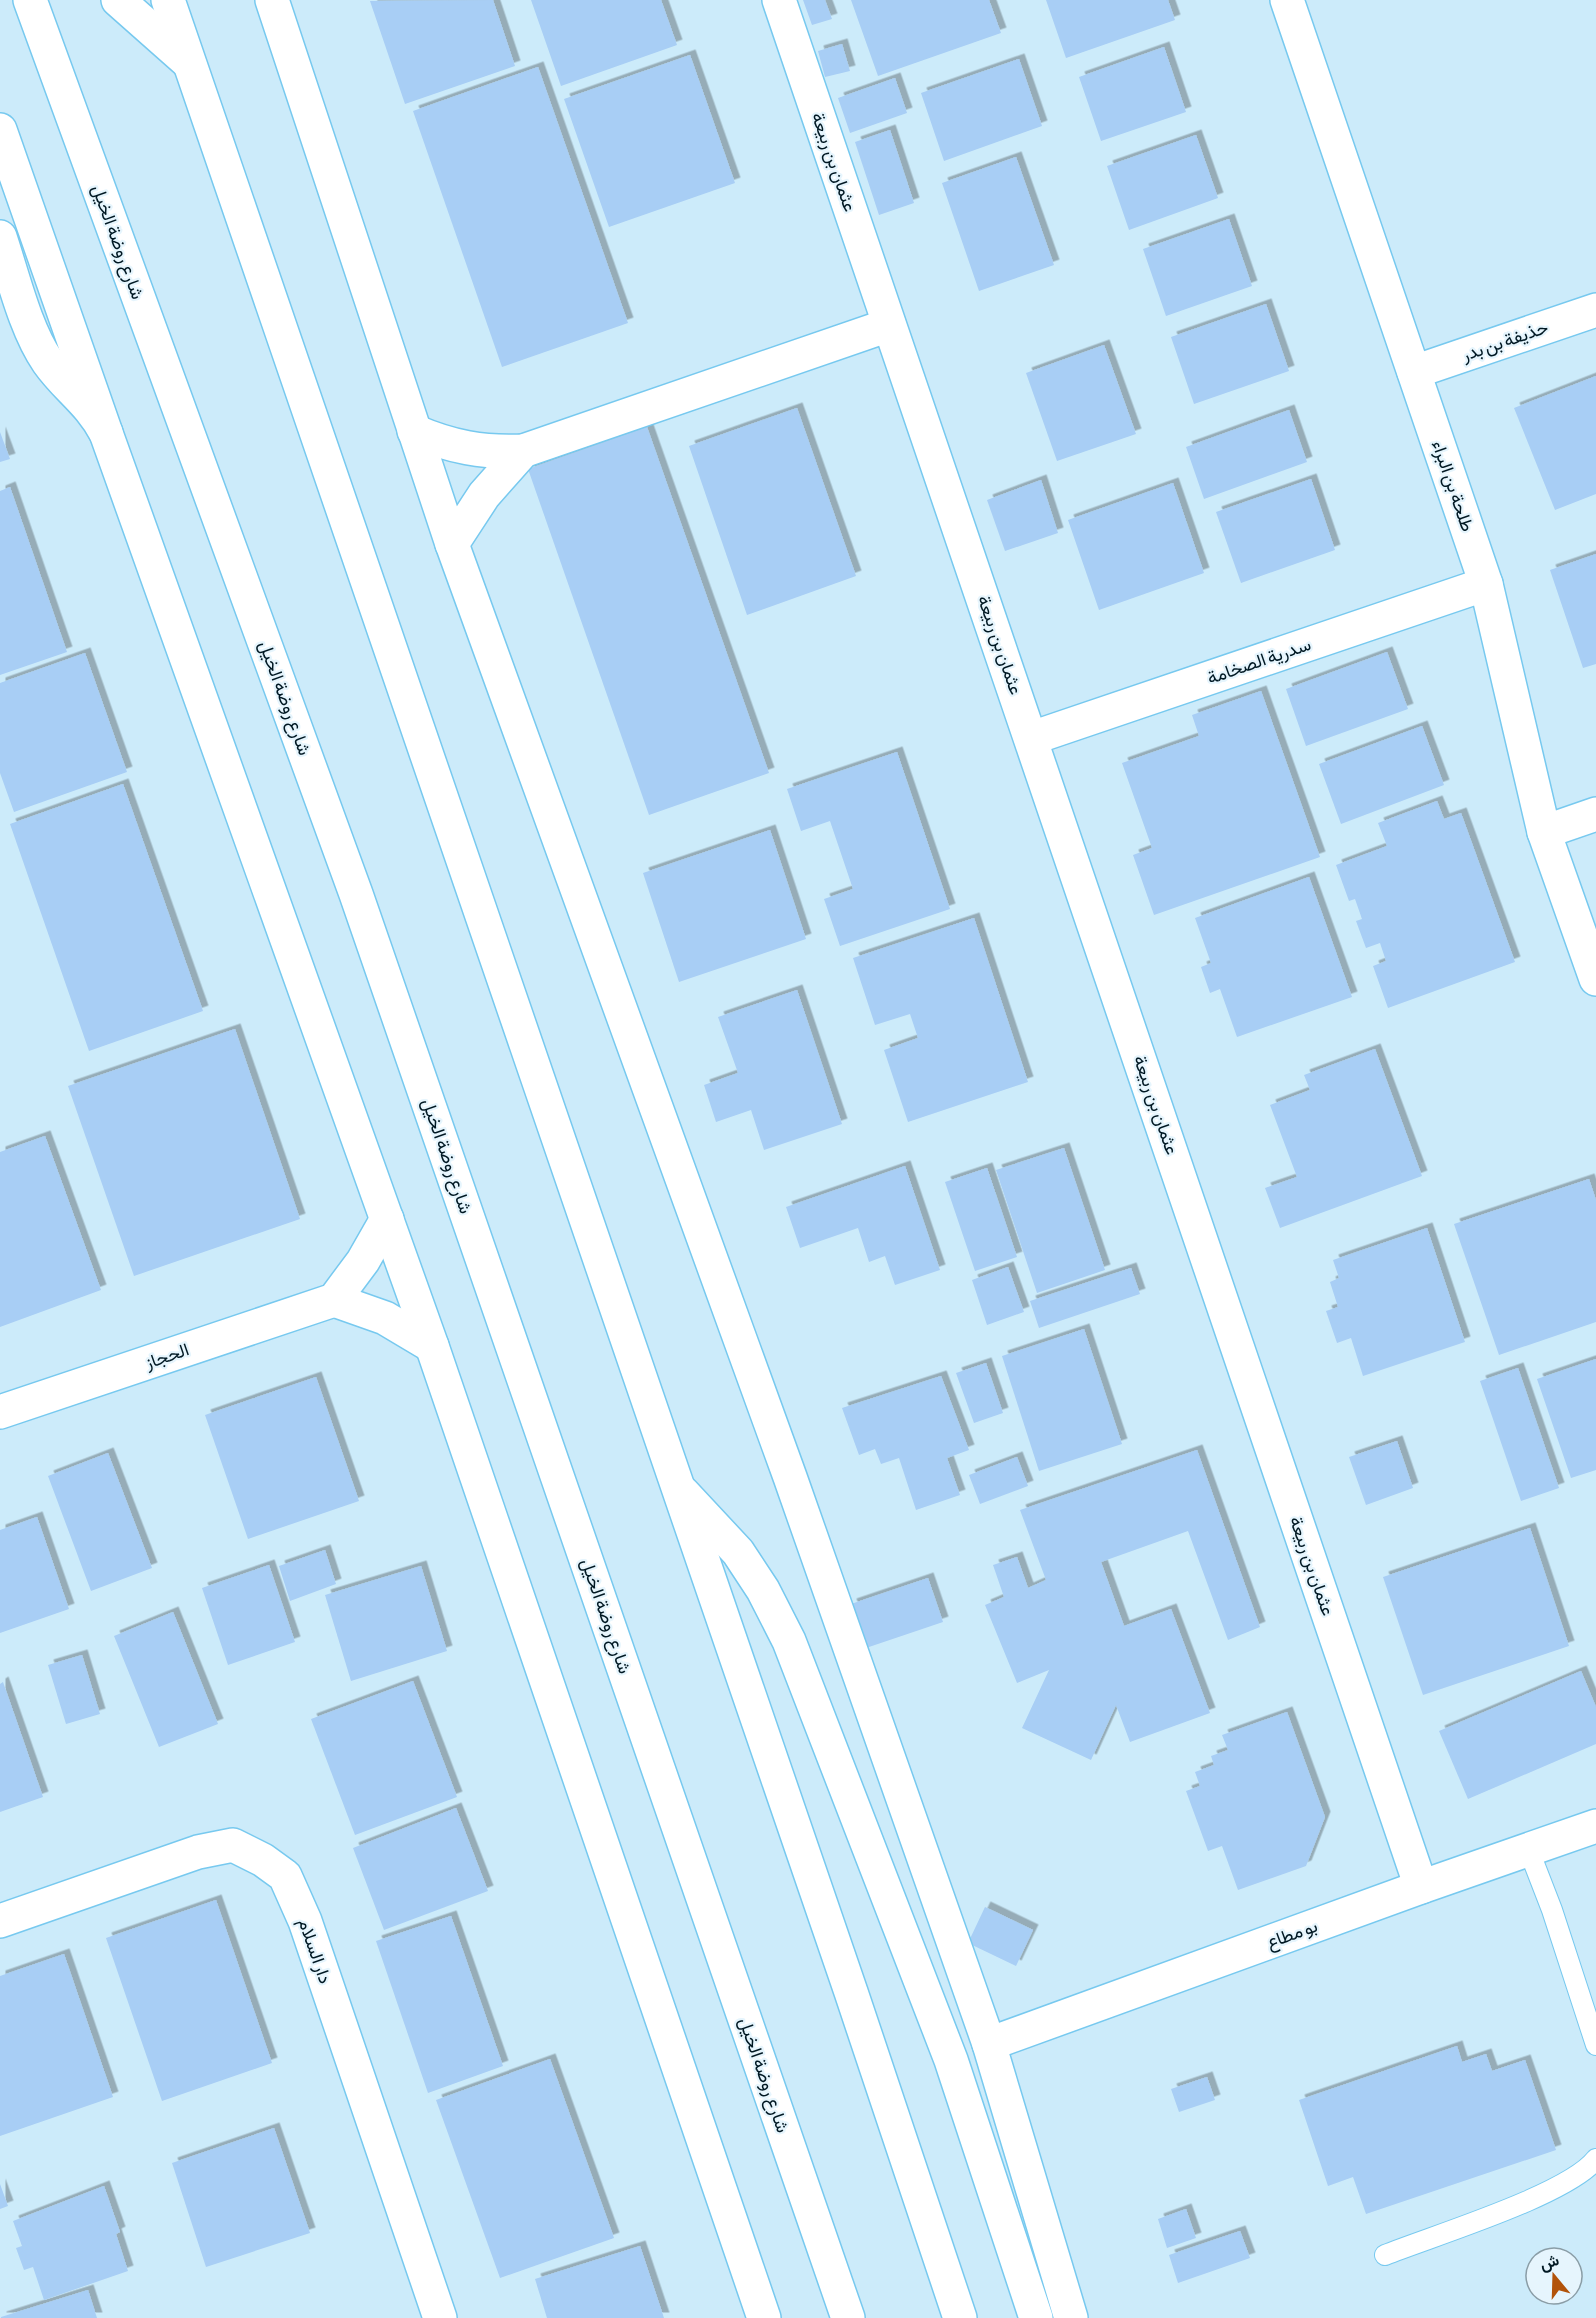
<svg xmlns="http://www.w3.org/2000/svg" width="1596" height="2318" font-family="'Asap Condensed',Vazirmatn,sans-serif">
<defs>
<filter id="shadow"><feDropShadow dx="5.5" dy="-5.5" stdDeviation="0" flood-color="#0004"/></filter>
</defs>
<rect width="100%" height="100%" fill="#ccebfa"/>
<g fill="#a8cef5" filter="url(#shadow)">
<path d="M493,0L515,66L405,104L370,1Z"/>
<path d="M531,0H661L677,45L561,86Z"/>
<path d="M803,0H825L832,19L812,25Z"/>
<path d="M851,0H989L1001,33L878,76Z"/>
<path d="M1046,0H1168L1175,20L1066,58Z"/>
<path d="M842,44L850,71L825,77L818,51Z"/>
<path d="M1164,47L1186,112L1101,141L1079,77Z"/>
<path d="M690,55L735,183L609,227L564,99Z"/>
<path d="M1019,59L1042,126L944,161L921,93Z"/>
<path d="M538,67L628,323L502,367L413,111Z"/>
<path d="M895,78L907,113L850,133L838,98Z"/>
<path d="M890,130L914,203L879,215L855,142Z"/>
<path d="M1196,135L1218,198L1129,230L1107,166Z"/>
<path d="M1016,157L1054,265L979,291L942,183Z"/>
<path d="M1229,219L1252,286L1166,316L1143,249Z"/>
<path d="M1266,304L1289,371L1194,404L1171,337Z"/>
<path d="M1104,345L1136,434L1057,461L1026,373Z"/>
<path d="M1596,376V494L1555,510L1514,408Z"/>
<path d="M797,408L856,576L747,615L689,446Z"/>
<path d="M1289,410L1307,462L1204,499L1186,447Z"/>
<path d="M647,427L769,773L649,815L528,469Z"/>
<path d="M0,432L10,459L0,462Z"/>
<path d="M1311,479L1335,550L1241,583L1216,512Z"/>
<path d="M1041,480L1058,533L1005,551L987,500Z"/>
<path d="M1173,483L1204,573L1099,610L1068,520Z"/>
<path d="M10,487L67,652L0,675V491Z"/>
<path d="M1596,554V664L1583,668L1550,570Z"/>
<path d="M1387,652L1408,709L1306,746L1286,689Z"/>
<path d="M85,653L127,772L14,812L0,773V683Z"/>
<path d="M1261,691L1320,857L1154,915L1133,855L1152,848L1122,763L1199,736L1192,715Z"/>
<path d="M1422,726L1444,785L1341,824L1319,764Z"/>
<path d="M897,752L950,909L840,946L824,899L853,889L830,821L801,831L787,789Z"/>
<path d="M123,784L203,1011L89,1051L10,824Z"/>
<path d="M1437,801L1444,819L1461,813L1515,962L1388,1008L1373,966L1386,961L1380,943L1366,948L1356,921L1362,919L1355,899L1349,901L1336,865L1387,846L1378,823Z"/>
<path d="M770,830L806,939L679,982L643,873Z"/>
<path d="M1309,877L1352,997L1237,1037L1220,989L1210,993L1201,967L1211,963L1195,918Z"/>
<path d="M974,918L1028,1082L908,1122L884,1050L918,1038L910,1014L875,1025L853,958Z"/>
<path d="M797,990L842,1124L764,1150L751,1110L716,1122L704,1085L738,1073L718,1017Z"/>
<path d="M235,1029L300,1219L134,1276L68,1086Z"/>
<path d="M1375,1049L1422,1176L1280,1228L1265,1188L1297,1177L1270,1105L1310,1090L1304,1075Z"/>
<path d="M45,1136L101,1290L0,1327V1152Z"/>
<path d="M1064,1148L1105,1270L1037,1293L996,1170Z"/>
<path d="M905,1166L940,1270L895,1285L885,1256L869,1262L858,1228L800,1248L786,1207Z"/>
<path d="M987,1168L1017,1257L975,1271L945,1182Z"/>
<path d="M1589,1179L1596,1200V1322L1499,1355L1454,1224Z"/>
<path d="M1427,1228L1465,1342L1363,1376L1351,1338L1337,1343L1326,1311L1338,1307L1330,1282L1339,1278L1333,1260Z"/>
<path d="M1008,1267L1024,1312L987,1325L972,1280Z"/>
<path d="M1131,1268L1140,1294L1039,1328L1030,1301Z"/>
<path d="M1084,1329L1122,1444L1039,1471L1002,1356Z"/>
<path d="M1596,1359V1470L1571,1478L1537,1379Z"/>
<path d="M986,1363L1003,1413L974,1423L956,1373Z"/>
<path d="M1518,1368L1559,1488L1521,1501L1480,1381Z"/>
<path d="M941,1376L969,1450L947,1458L960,1495L916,1510L899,1458L881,1464L875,1449L859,1455L842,1408Z"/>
<path d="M316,1377L359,1501L248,1539L205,1415Z"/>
<path d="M1397,1441L1413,1488L1366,1505L1349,1457Z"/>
<path d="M1197,1450L1260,1627L1228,1640L1188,1531L1101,1562L1124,1626L1171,1609L1210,1713L1130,1742L1116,1705L1091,1760L1022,1728L1049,1670L1017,1683L985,1605L1004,1597L993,1565L1017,1557L1028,1588L1046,1580L1020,1510Z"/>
<path d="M108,1453L152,1568L91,1591L48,1476Z"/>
<path d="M1017,1457L1028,1486L980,1504L969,1475Z"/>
<path d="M37,1517L69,1609L0,1633V1530Z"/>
<path d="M1530,1528L1569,1646L1423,1695L1383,1577Z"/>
<path d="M325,1550L336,1584L290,1601L279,1566Z"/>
<path d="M269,1565L295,1642L228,1665L202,1588Z"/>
<path d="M421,1566L447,1651L351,1681L325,1595Z"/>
<path d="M928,1578L943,1622L866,1648L851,1604Z"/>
<path d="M173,1612L218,1724L159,1747L114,1636Z"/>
<path d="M82,1655L100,1714L66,1724L48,1665Z"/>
<path d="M1581,1671L1596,1707V1744L1468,1799L1439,1731Z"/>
<path d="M413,1681L457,1797L355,1835L311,1719Z"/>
<path d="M3,1682L43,1797L0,1812V1684Z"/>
<path d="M1287,1712L1325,1817L1306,1866L1238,1890L1222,1846L1208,1851L1186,1791L1200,1786L1195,1772L1214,1765L1211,1756L1228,1750L1222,1735Z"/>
<path d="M456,1808L488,1891L384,1930L353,1848Z"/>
<path d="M216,1900L272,2063L162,2101L106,1938Z"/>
<path d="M985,1907L1033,1930L1016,1966L968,1943Z"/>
<path d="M451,1916L503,2066L428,2093L376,1941Z"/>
<path d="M64,1954L113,2097L0,2136V1976Z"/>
<path d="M1457,2046L1462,2062L1486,2054L1492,2071L1525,2060L1556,2150L1366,2214L1353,2177L1328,2186L1299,2100Z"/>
<path d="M550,2059L614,2238L500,2278L436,2100Z"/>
<path d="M1207,2077L1215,2100L1179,2112L1171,2089Z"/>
<path d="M274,2128L310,2233L206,2267L172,2163Z"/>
<path d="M0,2184L8,2206L0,2209Z"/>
<path d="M104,2186L120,2232L116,2234L128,2271L44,2300L33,2267L24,2270L16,2248L22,2246L13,2221Z"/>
<path d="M1186,2209L1196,2238L1167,2248L1158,2219Z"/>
<path d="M1240,2231L1250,2258L1178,2283L1169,2255Z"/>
<path d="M640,2246L664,2318H547L535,2279Z"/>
<path d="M88,2290L97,2318H1V2317Z"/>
</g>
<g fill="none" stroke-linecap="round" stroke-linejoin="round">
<defs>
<g id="service">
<path d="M1528,1848L1552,1910L1596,2045"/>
<path d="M1385,2255C1432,2236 1568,2195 1596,2159"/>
</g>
<g id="minor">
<path d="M779,0L1421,1887"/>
<path d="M1287,0L1486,584L1544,832L1596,979"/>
<path d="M0,237C13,276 25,329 48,362C67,389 89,401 106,433L432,1346L764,2318"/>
<path d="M1414,372L1596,310"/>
<path d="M414,431C451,447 483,453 523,451L889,325"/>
<path d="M452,544L484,495L523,451"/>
<path d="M1032,738L1486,584"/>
<path d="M1544,832L1596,814"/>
<path d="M334,1300L385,1318L432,1346"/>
<path d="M0,1412L334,1300L363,1261L387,1219"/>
<path d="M0,1921L198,1852L233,1845L263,1860L285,1876L305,1921L440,2318"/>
<path d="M989,2044L1421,1887L1596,1826"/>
</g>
<path id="tertiary" d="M272,0L452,544L790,1477L989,2044L1071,2318"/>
<g id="primary">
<path d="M30,0L356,894L848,2318"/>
<path d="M118,0L188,62"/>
<path d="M168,0L851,1992L960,2318"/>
<path d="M0,130L106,433"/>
<path d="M683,1493L738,1552L763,1590L789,1641L951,2060L1036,2318"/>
</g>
</defs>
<use href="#service" stroke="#77c9ef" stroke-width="22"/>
<use href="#minor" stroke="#77c9ef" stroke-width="36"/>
<use href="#tertiary" stroke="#77c9ef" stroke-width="36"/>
<use href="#primary" stroke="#77c9ef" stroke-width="36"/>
<use href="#service" stroke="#fff" stroke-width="20"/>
<use href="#minor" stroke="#fff" stroke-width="33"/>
<use href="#tertiary" stroke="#fff" stroke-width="33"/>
<use href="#primary" stroke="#fff" stroke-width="33"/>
</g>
<g text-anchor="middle" stroke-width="4.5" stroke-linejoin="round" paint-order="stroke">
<g font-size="18" fill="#001823" stroke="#e6f5fd">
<text transform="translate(834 162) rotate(71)" y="6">عثمان بن ربيعة</text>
<text transform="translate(118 242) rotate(70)" y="6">شارع روضة الخيل</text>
<text transform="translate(1505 341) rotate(-19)" y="6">حذيفة بن بدر</text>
<text transform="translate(1453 486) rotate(71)" y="6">طلحة بن البراء</text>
<text transform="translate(1000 645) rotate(71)" y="6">عثمان بن ربيعة</text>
<text transform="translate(1259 661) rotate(-19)" y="6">سدرية الصخامة</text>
<text transform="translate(285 698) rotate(70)" y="6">شارع روضة الخيل</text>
<text transform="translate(1156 1105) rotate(71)" y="6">عثمان بن ربيعة</text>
<text transform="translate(447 1156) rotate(71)" y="6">شارع روضة الخيل</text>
<text transform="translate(167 1356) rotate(-19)" y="6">الحجاز</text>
<text transform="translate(1312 1566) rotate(71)" y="6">عثمان بن ربيعة</text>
<text transform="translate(606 1616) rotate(71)" y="6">شارع روضة الخيل</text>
<text transform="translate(1292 1934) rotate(-20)" y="6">بو مطاع</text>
<text transform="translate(315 1951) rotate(71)" y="6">دار السلام</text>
<text transform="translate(764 2075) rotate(71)" y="6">شارع روضة الخيل</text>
</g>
</g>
<g transform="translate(1554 2276) rotate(341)"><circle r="28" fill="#e6f5fd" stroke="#8a9da6" stroke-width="1.5"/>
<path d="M0-4.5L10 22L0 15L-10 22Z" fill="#b2530a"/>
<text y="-9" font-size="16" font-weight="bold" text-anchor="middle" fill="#001823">ش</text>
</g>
</svg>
